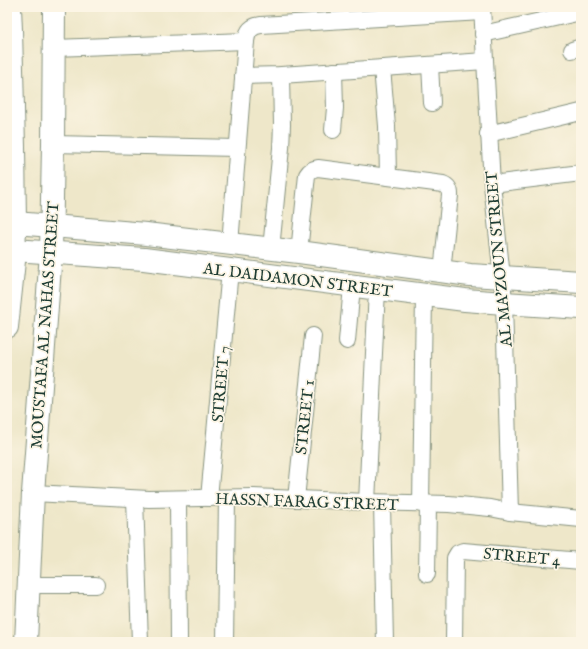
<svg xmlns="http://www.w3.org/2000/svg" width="588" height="649" font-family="'IM FELL English',serif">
<rect width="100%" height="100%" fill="#fcf5e5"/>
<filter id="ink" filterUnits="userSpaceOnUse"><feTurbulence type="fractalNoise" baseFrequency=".025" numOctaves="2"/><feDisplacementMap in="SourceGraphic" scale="8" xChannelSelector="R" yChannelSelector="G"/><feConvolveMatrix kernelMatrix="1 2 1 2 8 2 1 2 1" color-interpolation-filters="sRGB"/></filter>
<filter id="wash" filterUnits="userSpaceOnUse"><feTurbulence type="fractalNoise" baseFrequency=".012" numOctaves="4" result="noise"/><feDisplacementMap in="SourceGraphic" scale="16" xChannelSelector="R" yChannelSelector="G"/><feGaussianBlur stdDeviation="0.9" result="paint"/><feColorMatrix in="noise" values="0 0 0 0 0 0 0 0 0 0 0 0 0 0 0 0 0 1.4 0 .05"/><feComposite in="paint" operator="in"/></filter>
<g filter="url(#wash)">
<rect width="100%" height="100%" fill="#eee7c9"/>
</g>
<g filter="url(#ink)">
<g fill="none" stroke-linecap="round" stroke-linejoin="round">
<defs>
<g id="street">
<path d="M482,7L492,184L502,277L504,303L510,512"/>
<path d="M483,34L581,12"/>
<path d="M54,48L246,41"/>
<path d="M572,50L581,47"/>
<path d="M430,65L432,103"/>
<path d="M382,68L387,126L388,177"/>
<path d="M243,76L281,75L485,61"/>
<path d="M333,130L335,108L334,71"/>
<path d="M488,134L581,112"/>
<path d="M53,144L237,148"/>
<path d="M492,184L581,173"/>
<path d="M230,244L246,41C247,32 251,26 261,25L482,12"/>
<path d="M271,249L281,148L282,125L281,75"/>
<path d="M299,252L307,175C310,170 313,169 318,168L443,184C448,186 450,190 450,195L442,272"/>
<path d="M347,341L352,286"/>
<path d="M33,493L149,499L253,497L367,502L449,504L490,508L510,512L581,519"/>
<path d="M209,498L230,270"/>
<path d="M135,499L140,642"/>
<path d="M178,499L179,642"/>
<path d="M296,499L313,336"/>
<path d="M367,502L377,289"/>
<path d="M382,503L385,642"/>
<path d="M421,504L424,295"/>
<path d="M427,574L428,504"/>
<path d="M29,585H96"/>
<path d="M225,642L227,498"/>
<path d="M454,642L455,558L458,553L463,551L581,561"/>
</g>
<g id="secondary">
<path d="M15,223L52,226L146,234L299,252L470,275L581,282"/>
<path d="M14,250L144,259L465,300L504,303L581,308"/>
<path d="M7,327L14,261L15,223L14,147L11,30L10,7"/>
<path d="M26,642L33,493L51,253L53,144L54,7"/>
</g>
</defs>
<use href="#street" stroke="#86927e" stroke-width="18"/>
<use href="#secondary" stroke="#86927e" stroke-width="24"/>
<use href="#street" stroke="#fff" stroke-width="16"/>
<use href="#secondary" stroke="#fff" stroke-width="22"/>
</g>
</g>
<g text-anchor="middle" stroke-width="3.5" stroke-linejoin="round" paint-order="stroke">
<g font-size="16" fill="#1f3d34" stroke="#fcf5e5">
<text transform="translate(498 259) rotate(-95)" y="6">AL MA'ZOUN STREET</text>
<text transform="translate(298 279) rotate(7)" y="6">AL DAIDAMON STREET</text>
<text transform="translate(44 325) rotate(-86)" y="6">MOUSTAFA AL NAHAS STREET</text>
<text transform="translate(220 384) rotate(-85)" y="6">STREET 7</text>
<text transform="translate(304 417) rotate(-84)" y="6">STREET 1</text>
<text transform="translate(307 501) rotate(2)" y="6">HASSN FARAG STREET</text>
<text transform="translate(522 556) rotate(5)" y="6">STREET 4</text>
</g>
</g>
<rect width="588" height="649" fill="none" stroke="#fcf5e5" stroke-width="24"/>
</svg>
